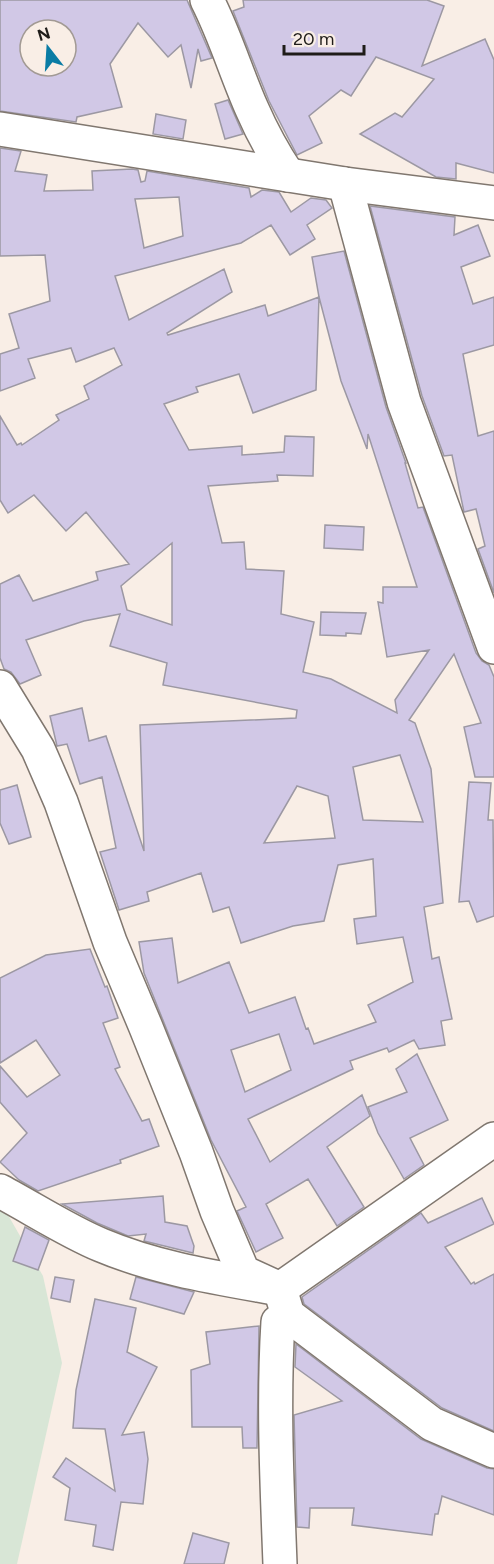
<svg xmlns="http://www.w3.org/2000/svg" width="494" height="1564" font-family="Figtree,sans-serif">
<rect width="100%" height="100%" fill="#f9eee6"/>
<path fill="#d8e6d6" d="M0,1201L43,1276L62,1363L17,1564H0Z"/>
<g fill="#d1c8e6" stroke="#9c98a3" stroke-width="1.5" fill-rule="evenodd">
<path d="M0,0H187L212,58L201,61L198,49L191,88L181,45L168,57L138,23L110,64L122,107L77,117L76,122L0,111ZM30,30H66V66H30Z"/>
<path d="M243,0H427L444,6L422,66L485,39L494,60V173L456,163V179L436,177L360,134L395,113L402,117L434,79L376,57L351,96L341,90L309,116L322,143L297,155L269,101L233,11L244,7Z"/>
<path d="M228,100L243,134L225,139L215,104Z"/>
<path d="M156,114L186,120L183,139L153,134Z"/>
<path d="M0,148L21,151L15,171L47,175L44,191L93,190L92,171L132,169L138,170L141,182L145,181L147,171L249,188L251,197L262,190L279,192L291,212L311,198L326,200L332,208L307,225L315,239L290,255L271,225L241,243L115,276L129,320L224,269L232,292L167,333L168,335L265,305L268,316L319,297L312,257L344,251L386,407L406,463H405L418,508L423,507L476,653L482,661L489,665L494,677V777H475L464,727L481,723L454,654L409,720L415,723L431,769L443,903L424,907L432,959L439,957L452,1019L441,1021L445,1045L419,1049L414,1040L389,1052L387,1048L350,1061L353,1069L248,1119L270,1162L362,1095L370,1116L327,1147L364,1207L337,1226L308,1179L266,1204L283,1238L256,1252L237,1211L246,1207L211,1140L144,973L139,942L172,938L178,983L229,962L249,1013L295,997L306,1029L308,1028L314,1044L376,1022L368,1005L413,982L403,937L357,944L354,919L376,916L373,859L338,865L324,921L293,926L241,943L229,907L213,912L201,873L147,892L149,901L119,910L100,852L116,848L102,777L80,784L67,744L57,746L50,716L82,708L89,741L106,736L144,851L140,725L296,718L297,710L163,685L167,663L110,646L120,614L84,621L26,640L41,675L20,684L11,672L4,669L0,658V584L19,575L33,601L98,580L96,572L129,564L86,512L66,531L34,495L8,513L0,500V416L17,445L21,443L22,445L59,420L56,415L89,399L84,386L122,365L114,348L76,362L71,348L28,359L35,378L0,391V354L19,348L9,314L50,301L45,255L0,256ZM179,197L183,236L144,248L135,199ZM319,297L341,381L367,449L368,434L417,587H383V603L378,602L387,657L429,650L395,700L397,713L331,679L303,672L314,622L281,614L284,571L246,569L244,542L222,543L208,486L278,481L277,475L313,476L314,437L285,436L284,452L242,455V446L189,450L164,404L198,392L196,387L239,374L253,413L316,390ZM172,543V625L127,610L121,586ZM400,755L423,822L363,820L353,767ZM297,786L328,796L335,838L264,843ZM279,1034L291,1070L245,1092L231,1050Z"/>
<path d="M370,206L455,217L454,235L478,225L490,256L461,267L473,304L494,297V345L463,354L478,436L494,431V593L478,549L485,546L476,509L464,512L452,455L444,456L422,396Z"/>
<path d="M325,525L364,527L363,550L324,548Z"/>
<path d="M321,612L366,613L361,634L346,633V636L320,635Z"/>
<path d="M469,782L491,783L488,820H493L494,916L477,922L469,901L459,902Z"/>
<path d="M17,785L31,837L9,844L0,823V790Z"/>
<path d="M90,949L105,987L107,986L118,1018L103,1023L120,1067L115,1069L142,1121L149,1119L159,1146L120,1160L121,1163L38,1191L19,1180L0,1162L27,1133L0,1102V1066L27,1097L60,1075L36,1040L0,1063V978L46,955Z"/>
<path d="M417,1054L448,1120L410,1138L424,1165L404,1179L378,1133L368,1107L407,1092L396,1069Z"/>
<path d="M163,1196L165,1222L187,1226L194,1246L193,1253L144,1241L146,1234L128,1236L97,1223L62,1204Z"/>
<path d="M482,1198L494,1224L445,1247L471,1284L474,1282L475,1284L494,1274V1431L442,1408L304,1304L302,1297L421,1213L428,1223Z"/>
<path d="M25,1227L49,1240L38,1270L13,1261Z"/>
<path d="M55,1277L74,1280L70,1302L51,1298Z"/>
<path d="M136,1277L194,1292L184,1314L130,1299Z"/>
<path d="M95,1299L136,1308L127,1352L157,1367L122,1435L144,1432L148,1459L143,1504L121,1502L113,1550L93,1546L96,1525L65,1520L70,1488L53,1477L66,1458L115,1491L105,1429L73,1428L76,1390Z"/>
<path d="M259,1326L257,1448H243L242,1427H192L191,1370L210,1364L206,1332Z"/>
<path d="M296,1344L421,1439L487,1468L494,1469V1515L442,1496L438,1514H435L432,1535L352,1525L354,1508H310L309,1528L297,1527L294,1415L342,1401L295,1367Z"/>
<path d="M193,1533L229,1543L224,1564H184Z"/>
</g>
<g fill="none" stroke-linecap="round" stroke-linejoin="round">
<defs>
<g id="minor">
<path d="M207,0C225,35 236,73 252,109C262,132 274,154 288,175"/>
<path d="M0,129L345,184L494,203"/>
<path d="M345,184L404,402L494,647"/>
<path d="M0,687L38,749L61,802L110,942L145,1025L196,1152L217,1211L243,1272L280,1289L288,1315L432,1424L494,1451"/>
<path d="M0,1191C32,1208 69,1232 101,1245C158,1269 219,1278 280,1289L494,1139"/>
<path d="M280,1564C277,1484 273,1403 278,1322L288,1315"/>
</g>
</defs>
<use href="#minor" stroke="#80776f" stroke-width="36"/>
<use href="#minor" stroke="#fff" stroke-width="33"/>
</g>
<g transform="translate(48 48) rotate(343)"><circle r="28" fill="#f9eee6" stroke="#a29a94" stroke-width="1.5"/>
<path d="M0-4.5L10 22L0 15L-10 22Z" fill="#0a7ca5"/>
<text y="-9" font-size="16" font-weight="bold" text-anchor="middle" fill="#1f1c19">N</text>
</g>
<path d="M284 45v9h80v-9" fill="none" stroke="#1f1c19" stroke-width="3"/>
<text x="293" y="45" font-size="18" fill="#1f1c19" stroke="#f9eee6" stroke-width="4.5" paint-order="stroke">20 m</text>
</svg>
